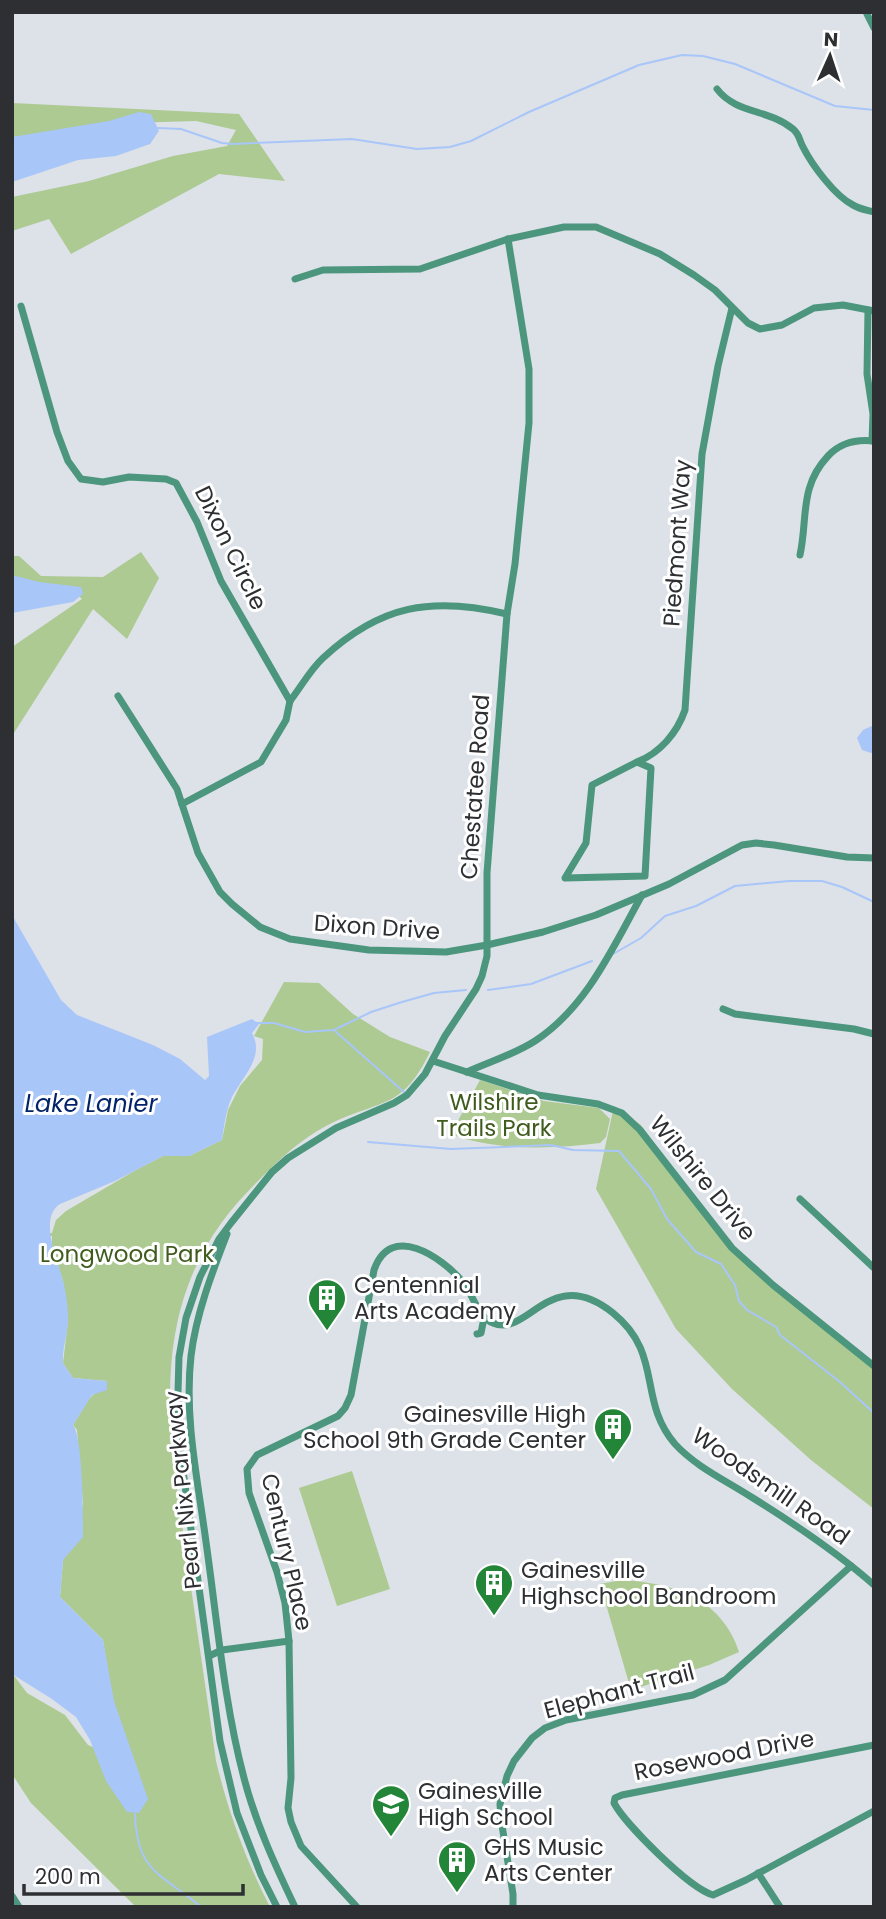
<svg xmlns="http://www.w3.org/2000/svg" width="886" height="1919" font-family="Poppins,sans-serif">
<rect width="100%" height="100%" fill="#dde1e8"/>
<g fill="#acca92">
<path d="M12,103L239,114L285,181L219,174L71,254L49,219L12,231V197L89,181L173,156L227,146L236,130L196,121L129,123L12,141Z"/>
<path d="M141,552L159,578L127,639L93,609L12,736V647L82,599L71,588L12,583V556H19L41,576L103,577Z"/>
<path d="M284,982L319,983L353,1014L390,1037L430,1052C403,1107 386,1099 336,1121C310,1133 288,1151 268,1171C252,1187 235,1204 222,1222C150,1321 169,1434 185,1545C195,1617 206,1689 216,1761C228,1811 246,1861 270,1907H136L31,1803L12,1774V1673L27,1693L65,1715L88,1745L122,1759L103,1640L60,1597L63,1560L83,1504L77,1430L73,1425L89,1399L107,1381L73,1378L63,1363L68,1320L63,1281L52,1246V1236H30V1233H52L56,1220L66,1211L136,1170L163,1156H189L222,1140L228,1110L240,1086L262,1060L263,1039L254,1036Z"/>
<path d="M480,1080L544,1101L599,1108L610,1119L606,1137L600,1143C552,1149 499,1151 453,1135V1130Z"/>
<path d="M614,1106L641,1125L711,1223L784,1295L874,1366V1509L811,1460L732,1389L676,1329L596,1189Z"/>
<path d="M352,1471L390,1589L337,1606L299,1488Z"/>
<path d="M622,1580C674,1583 721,1598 739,1652L709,1665L631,1690L600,1584Z"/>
</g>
<g fill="#a9c6f9">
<path d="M139,112L151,114L159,131L150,144L116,156L78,160L12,182V137L109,121Z"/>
<path d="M12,575L39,582L81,587L83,594L73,602L12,613Z"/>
<path d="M874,725V752L871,753L862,750L857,738L863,730Z"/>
<path d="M12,915L61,1000L77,1015L153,1045L180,1059L205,1080L209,1076L207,1037L252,1019L259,1024L252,1033C265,1057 243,1076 232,1097C226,1110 224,1126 222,1140L189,1156H163L115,1181L60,1204C38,1218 58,1261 63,1281C66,1292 68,1307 68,1319C68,1334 62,1348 63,1363L73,1378L107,1381V1390L92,1395L73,1425C83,1438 83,1516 83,1537L63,1560L60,1597L103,1640L114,1701L148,1799L139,1813L127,1812L106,1781L90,1740L76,1717L52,1699L12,1674Z"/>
</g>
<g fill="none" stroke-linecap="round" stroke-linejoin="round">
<g stroke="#a9c6f9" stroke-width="2">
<path d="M158,128L181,129L222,143L233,144L352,139L417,149L450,147L471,141L529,112L639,65L682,55L703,56L735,64L835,106L874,110"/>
<path d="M613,954L641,938L665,916L696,906L735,886L789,881H822L842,887L874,902"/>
<path d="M488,990L531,984L592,961"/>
<path d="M257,1023H274L305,1032L334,1030L371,1012L402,1002L434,993L466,990"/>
<path d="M335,1031L404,1092"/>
<path d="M368,1142L451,1149L551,1145L573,1150L619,1151L651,1189L667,1219L696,1252L721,1264L735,1285L739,1301L747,1310L776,1327L780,1335L840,1382L874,1413"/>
<path d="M135,1814C137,1873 161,1873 201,1907"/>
</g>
<g stroke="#4b967d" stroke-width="7">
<path d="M866,12L874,28"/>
<path d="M717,89C736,114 769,109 793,129C800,135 799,140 803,147C812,165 835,196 853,205C859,209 867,210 874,212"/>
<path d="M295,279L323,270L420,269L508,239L564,227H596L660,254L694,275L715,290L748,323L760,329L782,325L814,308L843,305L874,311"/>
<path d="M21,306L57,432L68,461L81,479L103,482L129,477L166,479L176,483L197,522L221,581L290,701L286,720L261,762L182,804"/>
<path d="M868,310L867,374L873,414L872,441"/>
<path d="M800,555C808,518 799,487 828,456C840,443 856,439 874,441"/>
<path d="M118,696L177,789L198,853L220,892L232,904L260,927L290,939L369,950L446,952L487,945L543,932L596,915L669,884L742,845L756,843L774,845L847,857L874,858"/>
<path d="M290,701C301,687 310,670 323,658C380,605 432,596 507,614"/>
<path d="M637,762C660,753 677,733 685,710L702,454L718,366L732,308"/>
<path d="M637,762L651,768L645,876L565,878L586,843L592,785Z"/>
<path d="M723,1009L735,1014L854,1029L874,1034"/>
<path d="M433,1061L538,1095L598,1104L622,1113L640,1130L732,1248L773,1285L874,1366"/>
<path d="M467,1072C489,1062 515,1054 535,1041C587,1007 613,947 642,895"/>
<path d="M800,1199L874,1268"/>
<path d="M227,1234C212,1273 196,1314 191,1356C184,1418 198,1481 206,1542C217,1619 224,1703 244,1778C256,1824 275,1865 295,1907"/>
<path d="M477,1334L481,1333L484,1318"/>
<path d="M209,1656L222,1650L289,1641"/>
<path d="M874,1745L622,1795L615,1798L614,1803C626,1825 689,1888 713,1895L746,1880L874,1811"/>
<path d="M758,1873L780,1907"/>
<path d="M12,1896L19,1907"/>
<path d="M277,1907L261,1875L237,1813L220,1741L177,1427L179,1357L186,1318L200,1277L219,1239L231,1223L272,1172L288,1158L336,1128L394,1103L407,1095L425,1074L445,1036L476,989L482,976L487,956V873L507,614L515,564L529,423V369L508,239"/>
<path d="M357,1907L301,1846L291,1822L288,1808L291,1778L289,1641L285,1603L277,1572L249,1493L247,1469L257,1455L338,1416L345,1408L351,1395L374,1270C391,1222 441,1257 462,1281C473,1293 477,1317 493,1323C528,1338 550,1263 613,1313C664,1354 637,1400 675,1444C696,1467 727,1481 753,1498C793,1523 838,1553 874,1585"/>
<path d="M513,1907V1894L501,1819L500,1804L507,1776L514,1761L532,1738L545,1728L566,1720L693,1695L725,1680L851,1566"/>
</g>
</g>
<defs>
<symbol id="building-pin" viewBox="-11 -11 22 30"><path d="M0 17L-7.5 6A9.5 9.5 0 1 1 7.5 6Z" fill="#238538" stroke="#fff"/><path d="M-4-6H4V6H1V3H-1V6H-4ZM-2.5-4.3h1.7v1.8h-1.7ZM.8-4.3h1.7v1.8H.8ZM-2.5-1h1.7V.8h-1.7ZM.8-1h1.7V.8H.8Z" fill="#fff"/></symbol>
<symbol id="school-pin" viewBox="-11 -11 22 30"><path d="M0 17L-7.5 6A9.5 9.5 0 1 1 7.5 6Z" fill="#238538" stroke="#fff"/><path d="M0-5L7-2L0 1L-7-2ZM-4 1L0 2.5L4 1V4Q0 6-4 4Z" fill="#fff"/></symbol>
</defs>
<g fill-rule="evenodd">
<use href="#building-pin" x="305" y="1276" width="44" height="60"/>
<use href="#building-pin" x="591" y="1405" width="44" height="60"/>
<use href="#building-pin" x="472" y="1561" width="44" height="60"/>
<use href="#school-pin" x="369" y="1782" width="44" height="60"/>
<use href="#building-pin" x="435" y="1838" width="44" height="60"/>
</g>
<g text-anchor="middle" stroke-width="6" stroke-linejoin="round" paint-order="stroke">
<g font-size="23" fill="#2e2f32" stroke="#fff">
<text transform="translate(677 543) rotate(-86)" y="8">Piedmont Way</text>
<text transform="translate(231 548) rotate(64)" y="8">Dixon Circle</text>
<text transform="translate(475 787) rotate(-86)" y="8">Chestatee Road</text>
<text transform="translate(377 927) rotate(4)" y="8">Dixon Drive</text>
<text transform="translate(703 1178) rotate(51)" y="8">Wilshire Drive</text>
<text transform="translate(771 1486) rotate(35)" y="8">Woodsmill Road</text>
<text transform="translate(183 1490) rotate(-96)" y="8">Pearl Nix Parkway</text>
<text transform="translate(287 1552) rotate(77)" y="8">Century Place</text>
<text transform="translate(619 1691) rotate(-15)" y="8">Elephant Trail</text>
<text transform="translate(724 1755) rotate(-11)" y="8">Rosewood Drive</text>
</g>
<g font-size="23" fill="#3f5c1e" stroke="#fff">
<text x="494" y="1110">Wilshire<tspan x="494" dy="26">Trails Park</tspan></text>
<text x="127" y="1262">Longwood Park</text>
</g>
<g font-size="23" fill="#2e2f32" stroke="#fff" text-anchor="start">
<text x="354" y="1293">Centennial<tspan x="354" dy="26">Arts Academy</tspan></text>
<text x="586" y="1422" text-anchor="end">Gainesville High<tspan x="586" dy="26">School 9th Grade Center</tspan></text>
<text x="521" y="1578">Gainesville<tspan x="521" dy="26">Highschool Bandroom</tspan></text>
<text x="418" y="1799">Gainesville<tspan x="418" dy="26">High School</tspan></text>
<text x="484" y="1855">GHS Music<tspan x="484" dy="26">Arts Center</tspan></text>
</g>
<g font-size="24" font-style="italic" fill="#002369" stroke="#fff">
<text x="91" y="1112">Lake Lanier</text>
</g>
</g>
<rect width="886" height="1919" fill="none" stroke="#2e2f32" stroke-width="28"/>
<g transform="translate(830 56) rotate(3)" stroke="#ffffff" stroke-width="5" paint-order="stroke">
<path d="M0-5L12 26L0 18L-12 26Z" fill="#2e2f32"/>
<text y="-10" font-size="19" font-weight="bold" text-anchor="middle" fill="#2e2f32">N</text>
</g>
<path d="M24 1884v10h219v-10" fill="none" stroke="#2e2f32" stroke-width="3.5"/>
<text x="35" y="1884" font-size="21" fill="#2e2f32" stroke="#ffffff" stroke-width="5" paint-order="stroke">200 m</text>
</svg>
